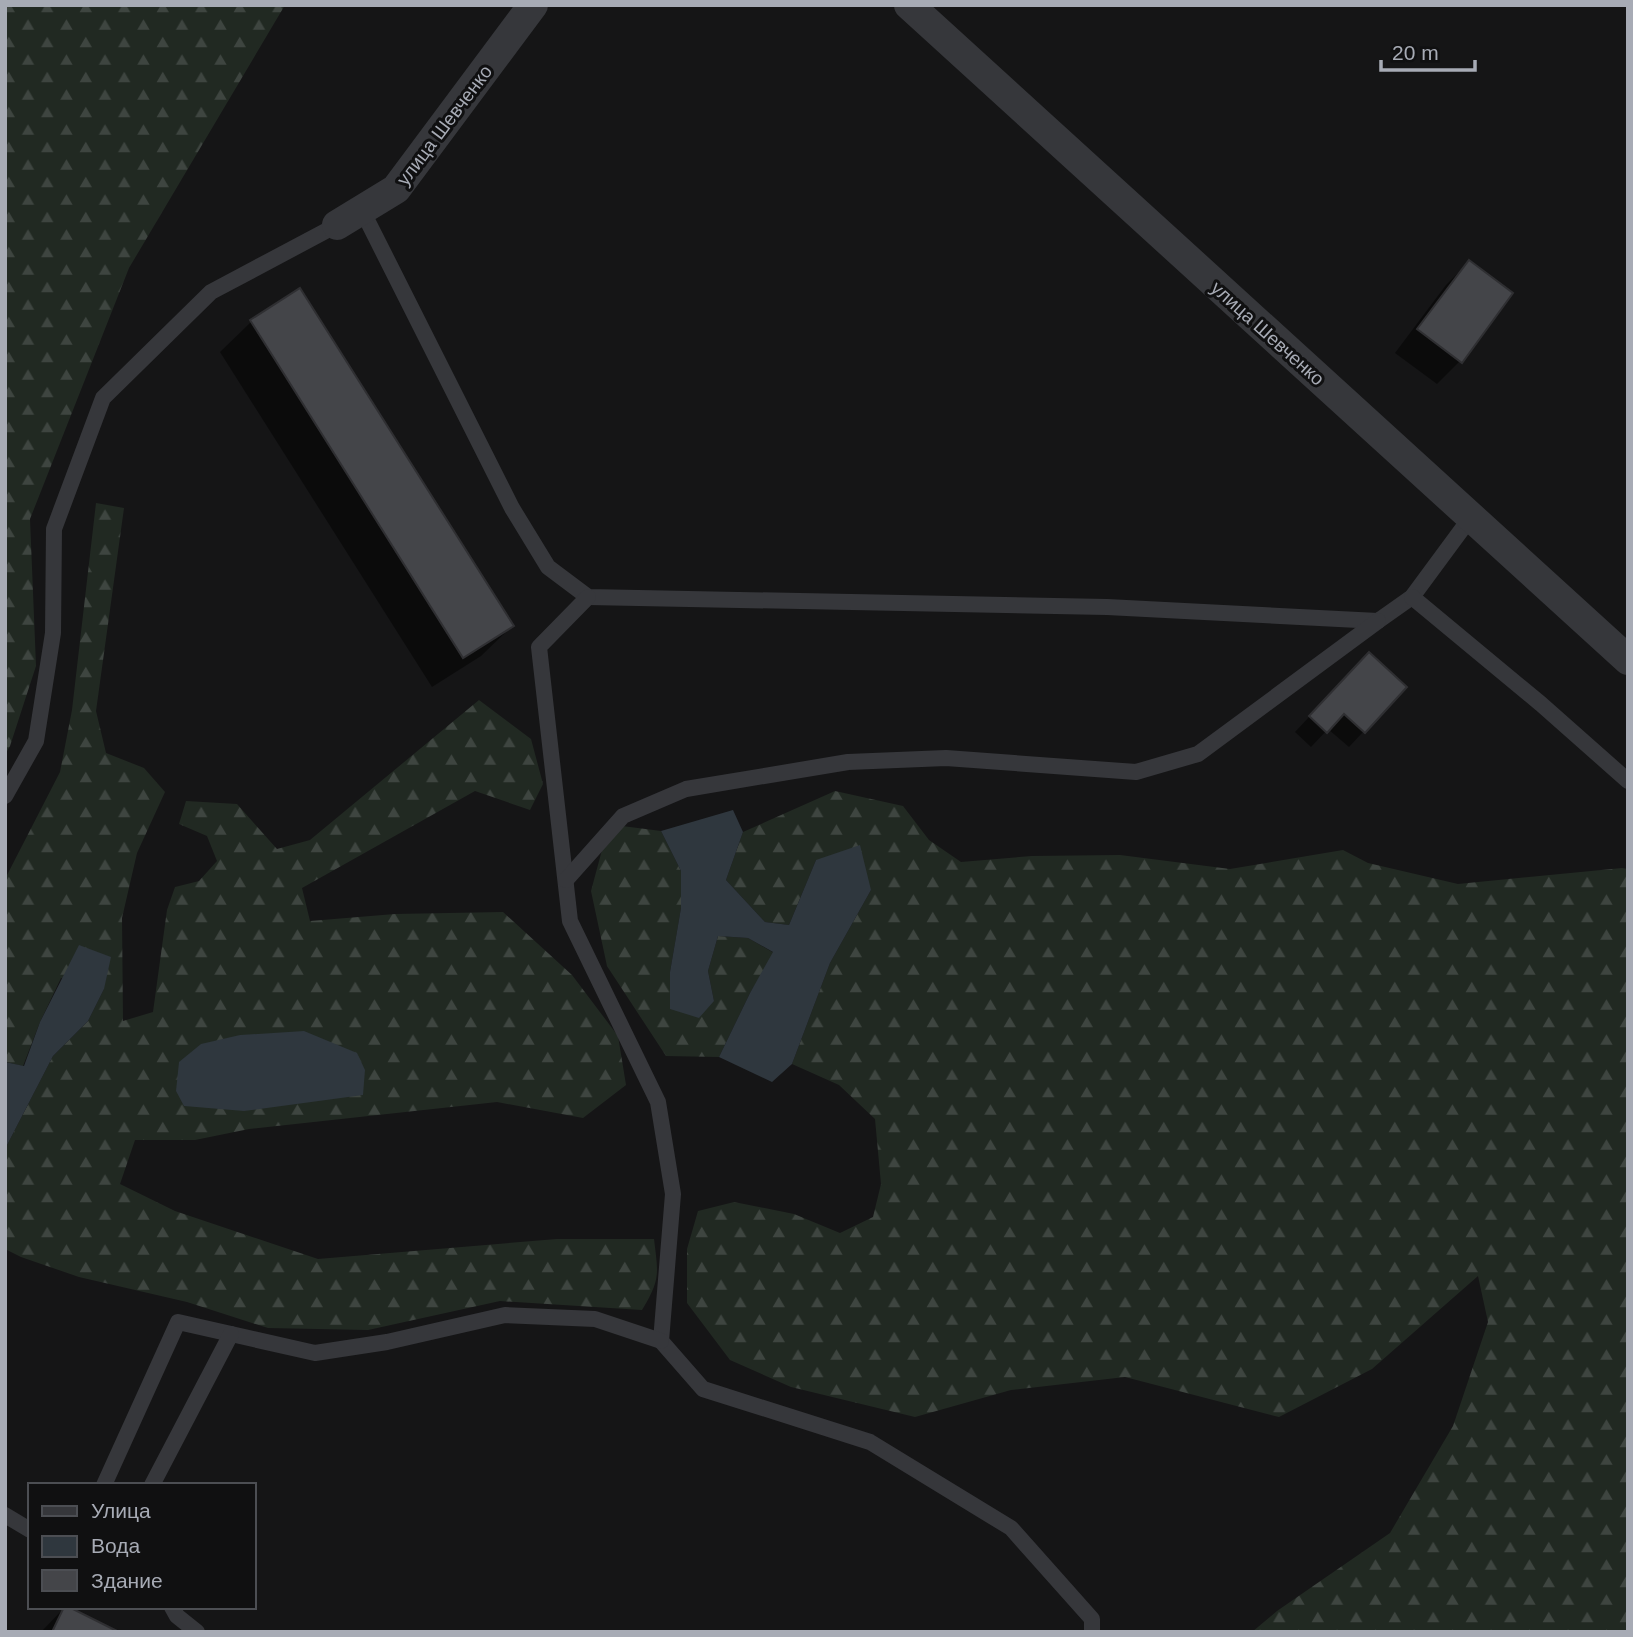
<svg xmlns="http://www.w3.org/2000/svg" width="1633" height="1637" font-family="Helvetica,sans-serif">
<defs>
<pattern id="forest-firs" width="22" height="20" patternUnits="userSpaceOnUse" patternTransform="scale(1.75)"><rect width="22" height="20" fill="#212922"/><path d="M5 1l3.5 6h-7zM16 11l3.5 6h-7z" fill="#3e4540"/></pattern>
</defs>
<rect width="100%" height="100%" fill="#151516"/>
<g fill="url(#forest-firs)">
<path d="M5,5H285L129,268L30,519L36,666L10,746L5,755Z"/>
<path d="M96,503L124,508L96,711L106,753L144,768L165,792L137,853L122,918L123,1021L153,1012L167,910L175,887L199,881L217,861L207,836L179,824L186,801L237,804L277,849L310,840L479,700L531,739L543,784L530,810L475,791L302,888L310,921L395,914L503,912L572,975L618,1036L626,1085L583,1118L497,1102L249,1129L195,1140H135L120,1184L175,1211L318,1259L557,1239H654C658,1273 661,1279 642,1310L500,1301L368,1330L268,1328L187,1302L79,1277L21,1257L5,1249V1149L53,1056L88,1021L104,989L61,978L40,1022L23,1066L5,1062V879L60,772L72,710Z"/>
<path d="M835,791L903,806L929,840L961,862L1032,856L1120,855L1230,869L1343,850L1368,863L1458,884L1622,868L1628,869V1632H1252L1277,1611L1390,1533L1453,1426L1488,1322L1478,1276L1372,1369L1279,1417L1125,1377L1011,1390L915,1417L791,1387L730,1360L687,1303V1249L698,1211L734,1202L794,1214L840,1233L873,1217L881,1184L875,1119L839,1085L792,1064L830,963L871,890L816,860L789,925L765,922L726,880L743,832Z"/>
<path d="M622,826L661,831L681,871V908L670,972V1009L714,1001L708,971L718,936L748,938L774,953L750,993L719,1057L666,1056L607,966L591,891L602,850Z"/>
</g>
<g fill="#2f373e">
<path d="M733,810L743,832L726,880L765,922L789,925L816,860L860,845L871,890L830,963L792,1064L772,1082L719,1057L750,993L773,952L748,938L718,936L708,971L714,1001L699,1018L670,1009V972L681,908V871L661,831Z"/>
<path d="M79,945L111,957L104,989L88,1021L53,1056L5,1149V1062L24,1066L40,1022Z"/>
<path d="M304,1031L357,1053L365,1070L363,1095L244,1111L184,1106L176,1091L179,1062L201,1044L240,1035Z"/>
</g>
<g fill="#0007">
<path d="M1469,262L1460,361L1437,384L1395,353L1446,285Z"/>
<path d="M300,291L512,626L481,656L432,687L220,352L251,322Z"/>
<path d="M1354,669L1405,687L1349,747L1328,729L1311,747L1295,732Z"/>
<path d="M65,1607L113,1632H41Z"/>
</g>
<g fill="#444549" stroke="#2f2f32" stroke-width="2">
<path d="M1469,260L1513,293L1462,363L1417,329Z"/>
<path d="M300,288L514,626L463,658L250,320Z"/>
<path d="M1369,652L1407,687L1365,733L1344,714L1327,733L1309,716Z"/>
<path d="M64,1607H69L117,1631L52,1632Z"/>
</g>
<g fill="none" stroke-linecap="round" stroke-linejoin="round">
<g stroke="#36373b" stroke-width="16">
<path d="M362,210L512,508L548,567L588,597L1107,607L1378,621L1412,597L1471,517"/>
<path d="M588,597L539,647L570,921L658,1102L673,1194L661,1341L703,1389L870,1442L1011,1528L1092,1619V1632"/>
<path d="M1412,597L1541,704L1628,781"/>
<path d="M5,796L36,741L53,633L54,529L103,398L211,292L337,225"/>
<path d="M566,880L623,816L686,789L848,762L946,758L1136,772L1198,754L1378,621"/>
<path d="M104,1485L178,1322L315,1353L387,1342L505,1315L595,1319L661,1341"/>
<path d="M152,1485L231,1334"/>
<path d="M5,1515L30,1530"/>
<path d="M172,1607L177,1616L197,1632"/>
</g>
<g stroke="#36373b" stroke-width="30">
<path d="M909,5L1628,660"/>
<path d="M337,225L396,189L533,5"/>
</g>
</g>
<g text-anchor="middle" stroke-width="6" stroke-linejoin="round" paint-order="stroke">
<g font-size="19" fill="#a7abb5" stroke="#101011">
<text transform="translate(444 125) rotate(-53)" y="7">улица Шевченко</text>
<text transform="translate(1268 333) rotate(42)" y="7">улица Шевченко</text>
</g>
</g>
<rect width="1633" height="1637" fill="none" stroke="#a7abb5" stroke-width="14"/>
<rect x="28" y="1483" width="228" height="126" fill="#101011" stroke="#4c4e53" stroke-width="2"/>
<rect x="42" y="1506" width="35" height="10" fill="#36373b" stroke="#4c4e53" stroke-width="2"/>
<text x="91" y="1518" font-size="21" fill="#a7abb5">Улица</text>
<rect x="42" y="1536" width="35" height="21" fill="#2f373e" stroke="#4c4e53" stroke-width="2"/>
<text x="91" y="1553" font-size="21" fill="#a7abb5">Вода</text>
<rect x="42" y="1570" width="35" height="21" fill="#444549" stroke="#4c4e53" stroke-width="2"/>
<text x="91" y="1588" font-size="21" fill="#a7abb5">Здание</text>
<path d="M1381 60v10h94v-10" fill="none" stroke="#a7abb5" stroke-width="3.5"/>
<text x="1392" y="60" font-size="21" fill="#a7abb5" stroke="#101011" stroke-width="5" paint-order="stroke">20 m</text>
</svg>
